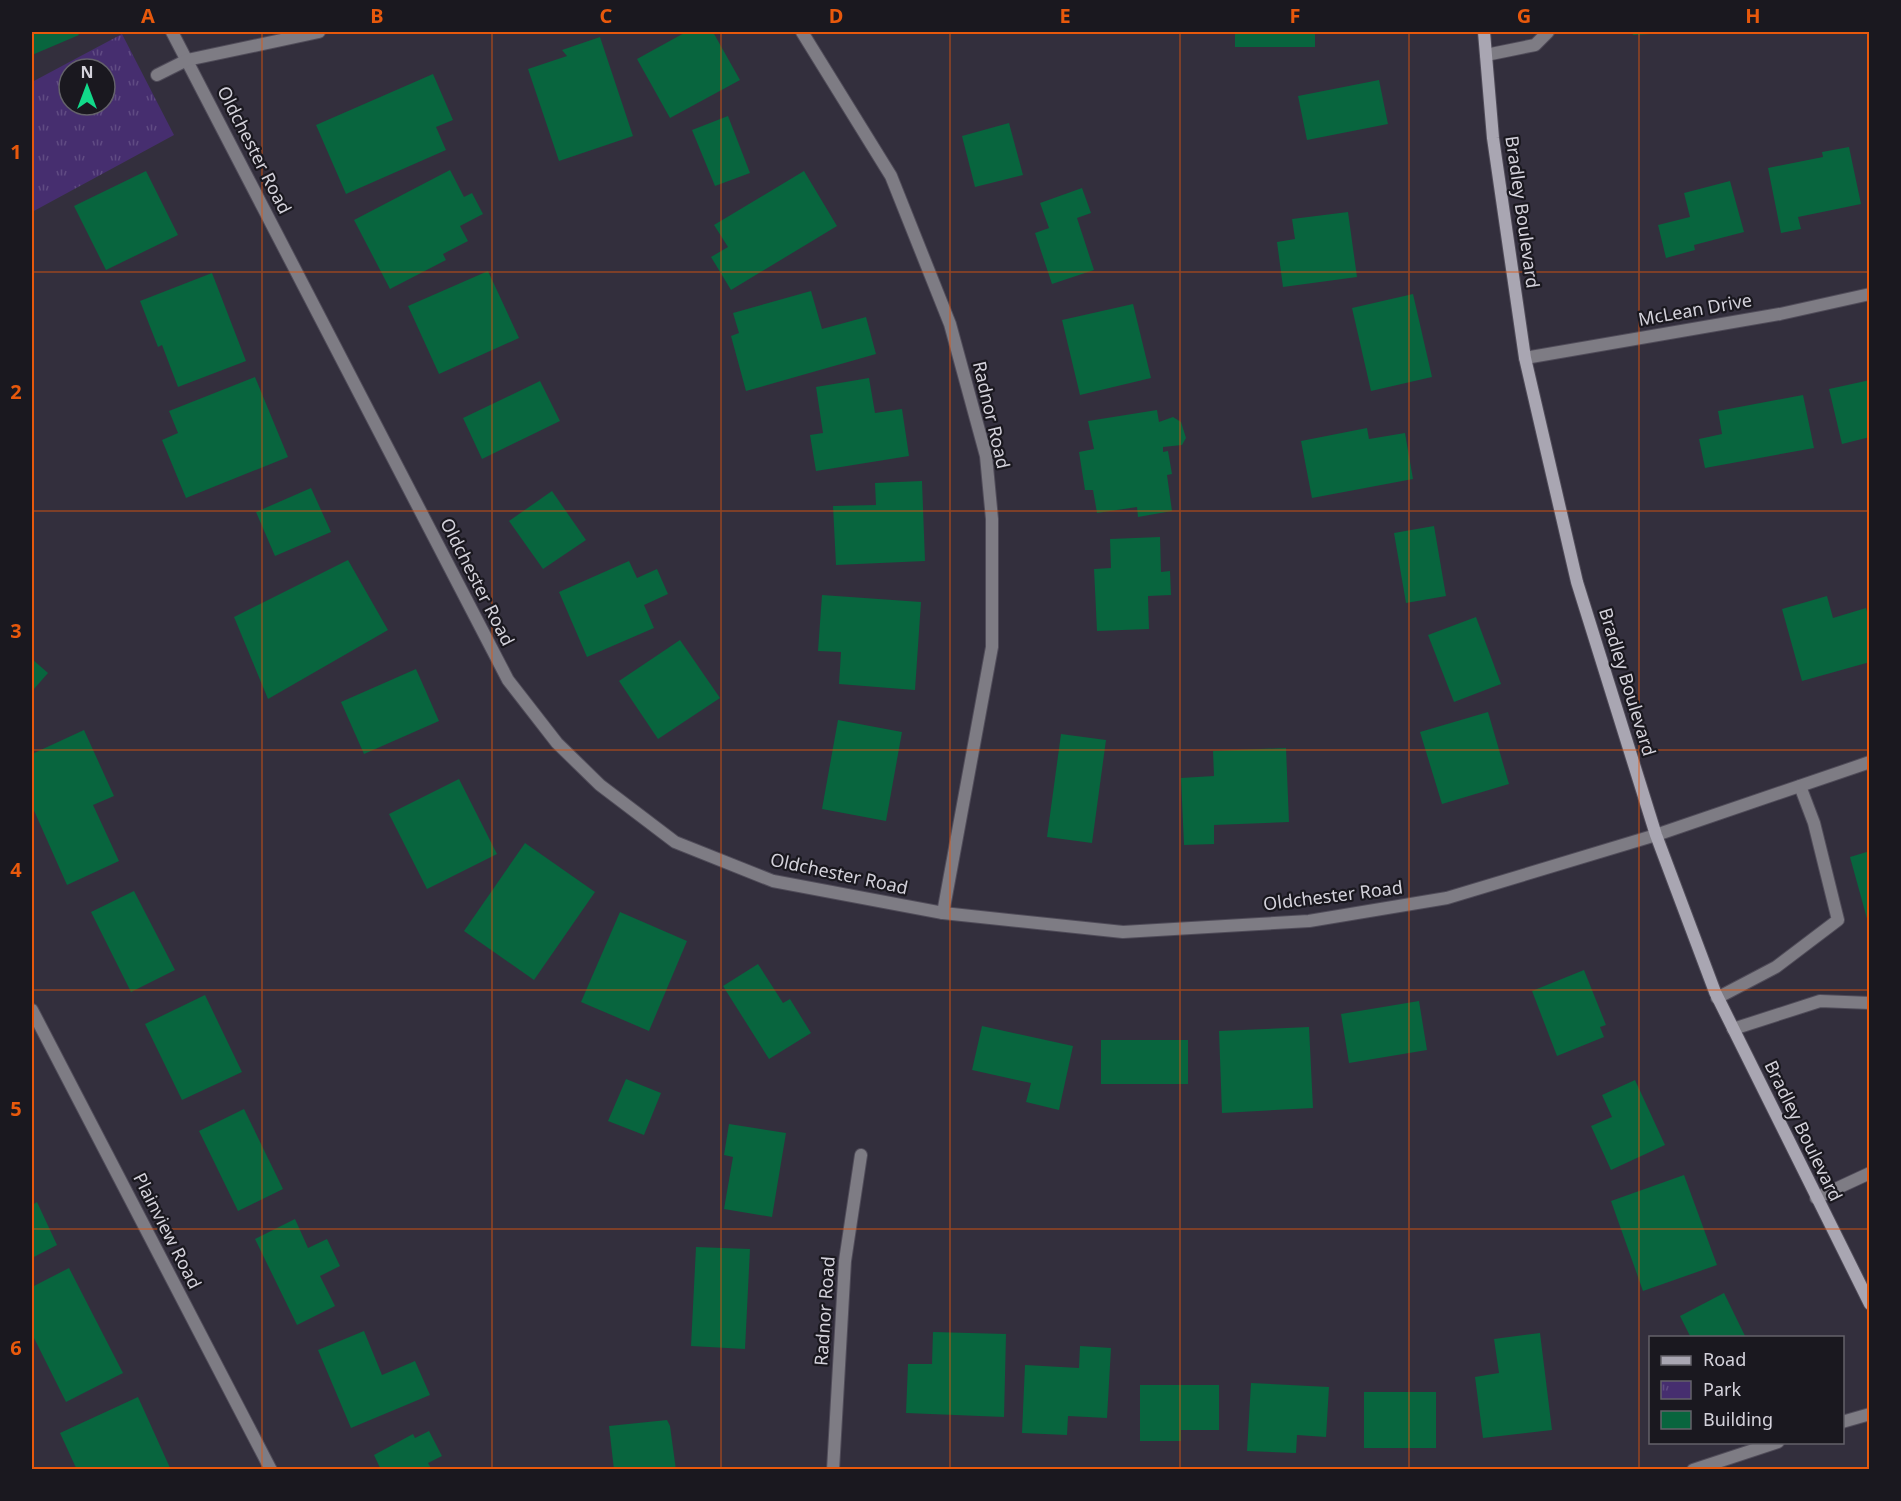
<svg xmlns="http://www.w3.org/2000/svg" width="1901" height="1501" font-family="'Noto Sans',sans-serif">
<defs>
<pattern id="park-tufts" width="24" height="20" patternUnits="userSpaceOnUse" patternTransform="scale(1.5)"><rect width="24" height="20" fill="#462e6f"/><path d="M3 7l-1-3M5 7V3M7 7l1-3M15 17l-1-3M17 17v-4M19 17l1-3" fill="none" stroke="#604b83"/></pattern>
</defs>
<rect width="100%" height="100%" fill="#332f3d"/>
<path fill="url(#park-tufts)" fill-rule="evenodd" d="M122,34L174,135L32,212V82ZM69,69H105V105H69Z"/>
<g fill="#08653e">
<path d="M32,32H77L79,35L32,55Z"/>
<path d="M686,32H713L740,80L670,118L637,59Z"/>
<rect x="1235" y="32" width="80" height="15"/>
<path d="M1633,32H1669V33L1633,35Z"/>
<path d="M600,37L633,136L559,161L528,69L567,56L562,50Z"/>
<path d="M433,74L453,120L436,127L446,150L346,194L316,125Z"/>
<path d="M1379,80L1388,124L1307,140L1298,96Z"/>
<path d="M728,116L750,173L715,186L692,130Z"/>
<path d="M1009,123L1023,175L975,187L962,136Z"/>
<path d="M1849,147L1861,204L1798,217L1801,229L1781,233L1768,168L1823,157L1822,152Z"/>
<path d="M450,170L464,197L472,193L483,214L460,226L468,241L443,254L446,260L390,289L354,220Z"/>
<path d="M146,171L178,235L106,270L74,206Z"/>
<path d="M804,171L837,226L731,290L711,257L728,247L714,225Z"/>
<path d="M1730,181L1744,232L1694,245L1695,250L1666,258L1658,225L1690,217L1684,193Z"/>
<path d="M1082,188L1091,213L1077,218L1094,270L1052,284L1035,233L1049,228L1040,203Z"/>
<path d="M1348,212L1357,277L1283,287L1277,242L1295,239L1292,219Z"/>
<path d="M488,271L519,338L439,374L408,306Z"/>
<path d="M212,273L246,361L178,387L162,345L158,347L140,301Z"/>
<path d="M811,291L822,329L866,317L876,354L746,391L731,336L739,333L733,313Z"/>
<path d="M1413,294L1432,377L1371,391L1352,308Z"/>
<path d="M1133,304L1151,378L1080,395L1062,320Z"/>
<path d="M255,377L288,457L186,498L162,440L178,433L169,411Z"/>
<path d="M869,378L875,413L902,409L909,456L816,471L810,435L823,433L816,387Z"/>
<path d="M1870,380V437L1842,444L1829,389Z"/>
<path d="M540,381L560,421L482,459L463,418Z"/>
<path d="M1803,395L1814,448L1705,468L1699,439L1722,434L1718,411Z"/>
<path d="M1157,410L1159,422L1173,417L1181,422L1186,438L1182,445L1163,447V452L1168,451L1172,474L1167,475L1172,511L1138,517L1137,507L1097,513L1093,490H1085L1079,452L1094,449L1088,421Z"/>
<path d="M1367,428L1369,439L1405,433L1413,479L1312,498L1301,441Z"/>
<path d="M922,481L925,561L836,565L833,506L876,505L875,483Z"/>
<path d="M311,488L331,532L275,556L256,512Z"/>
<path d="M552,491L586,540L543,569L509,521Z"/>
<path d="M1434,526L1446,596L1406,603L1394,533Z"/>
<path d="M1160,537L1161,572L1170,571L1171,595L1148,596L1149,629L1097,631L1094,569L1111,568L1110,539Z"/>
<path d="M348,560L388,630L268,699L234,617Z"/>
<path d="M629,561L637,578L657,569L668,594L644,605L654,628L587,657L559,592Z"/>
<path d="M822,595L921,602L915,690L839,684L841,652L818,651Z"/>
<path d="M1827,596L1833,618L1866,608L1870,622V662L1802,681L1782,609Z"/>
<path d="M1476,617L1501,684L1454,702L1428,635Z"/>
<path d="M680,640L720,698L658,739L619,681Z"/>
<path d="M32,659L48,673L34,689L32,687Z"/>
<path d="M416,669L439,721L364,754L341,702Z"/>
<path d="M1488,712L1509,784L1442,804L1420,732Z"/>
<path d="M838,720L902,732L886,821L822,809Z"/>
<path d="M84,730L114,796L93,805L119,861L67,885L32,806V754Z"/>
<path d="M1061,734L1106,740L1092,843L1047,837Z"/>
<path d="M1286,748L1289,822L1214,825V844L1184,845L1181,778L1214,776L1213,751Z"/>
<path d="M459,779L497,854L427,889L389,814Z"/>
<path d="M525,843L595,892L534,980L464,931Z"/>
<path d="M1870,851V926H1869L1850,857Z"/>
<path d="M134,891L175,970L131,992L91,912Z"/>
<path d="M620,912L687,941L649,1031L581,1002Z"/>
<path d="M758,964L783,1003L790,999L811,1033L769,1059L723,986Z"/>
<path d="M1584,970L1606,1025L1600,1027L1604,1037L1557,1056L1532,991Z"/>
<path d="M205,995L242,1072L182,1100L145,1024Z"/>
<path d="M1419,1001L1427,1050L1349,1063L1341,1014Z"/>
<path d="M982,1026L1073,1046L1059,1110L1026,1102L1031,1083L972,1070Z"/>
<path d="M1309,1027L1313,1108L1222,1113L1219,1031Z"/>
<rect x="1101" y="1040" width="87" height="44"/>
<path d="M626,1079L661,1093L644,1135L608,1121Z"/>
<path d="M1635,1080L1665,1145L1611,1170L1591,1126L1612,1117L1602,1095Z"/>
<path d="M244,1109L283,1189L238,1211L199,1131Z"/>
<path d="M729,1124L786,1133L772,1217L724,1209L733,1157L724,1155Z"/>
<path d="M1684,1175L1717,1265L1643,1291L1611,1201Z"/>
<path d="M37,1202L57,1245L32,1258V1205Z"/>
<path d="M295,1219L308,1248L327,1239L340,1266L320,1276L335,1306L297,1325L255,1239Z"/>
<path d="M696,1247L750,1249L745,1349L691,1346Z"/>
<path d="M69,1268L123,1373L66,1402L32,1334V1287Z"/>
<path d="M1724,1293L1746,1338H1691L1680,1316Z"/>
<path d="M364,1331L382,1375L415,1361L430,1395L351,1428L318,1350Z"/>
<path d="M933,1332L1006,1334L1004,1417L906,1413L908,1364H932Z"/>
<path d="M1540,1333L1552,1430L1483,1438L1475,1377L1499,1373L1494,1339Z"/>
<path d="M1080,1346L1111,1348L1107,1418L1068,1416L1067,1435L1022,1433L1025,1365L1079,1368Z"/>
<path d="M1251,1383L1329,1387L1326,1437L1297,1435L1296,1453L1247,1451Z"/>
<path d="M1140,1385H1219V1430H1181V1441H1140Z"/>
<rect x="1364" y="1392" width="72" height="56"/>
<path d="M138,1397L171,1470H77L60,1433Z"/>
<path d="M667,1420L670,1426L676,1470H614L609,1426Z"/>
<path d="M429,1431L442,1456L428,1463L432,1470H381L374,1455L413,1434L415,1438Z"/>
</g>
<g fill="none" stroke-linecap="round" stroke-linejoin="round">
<defs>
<g id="service">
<path d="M1486,55L1535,45L1548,32"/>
<path d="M1717,998L1776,967L1838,920L1814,823L1800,786"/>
<path d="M1733,1029L1820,1001L1870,1003"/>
</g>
<g id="minor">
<path d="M172,32L508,680L557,743L600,785L675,842L773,881L943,913L1123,932L1309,921L1447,898L1656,835L1870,762"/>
<path d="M802,32L891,176L950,324L986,456L992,519V647L943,913"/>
<path d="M157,75L187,60L319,32"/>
<path d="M1525,358L1780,314L1870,294"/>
<path d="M32,1010L271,1470"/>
<path d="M1816,1198L1870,1173"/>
<path d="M1842,1422L1870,1414"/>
<path d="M833,1470L845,1261L861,1155"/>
<path d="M1693,1470L1778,1442"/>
</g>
<path id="secondary" d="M1484,32L1493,138L1525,358L1577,582L1656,835L1715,992L1870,1304"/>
</defs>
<use href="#service" stroke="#504c59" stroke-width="14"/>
<use href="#minor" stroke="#504c59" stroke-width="14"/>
<use href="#secondary" stroke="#504c59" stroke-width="14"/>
<use href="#service" stroke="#7e7c84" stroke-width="12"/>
<use href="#minor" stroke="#7e7c84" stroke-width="12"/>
<use href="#secondary" stroke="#a9a6b2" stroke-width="12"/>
</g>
<path fill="none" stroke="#e8590c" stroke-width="1.5" stroke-opacity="0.55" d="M262,32V1470M492,32V1470M721,32V1470M950,32V1470M1180,32V1470M1409,32V1470M1639,32V1470M32,272H1870M32,511H1870M32,750H1870M32,990H1870M32,1229H1870"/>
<g text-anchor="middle" stroke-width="4.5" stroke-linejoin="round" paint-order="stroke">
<g font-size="18" fill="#d4d2db" stroke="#1a181f">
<text transform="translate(254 150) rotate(63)" y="6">Oldchester Road</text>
<text transform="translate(1522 212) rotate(82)" y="6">Bradley Boulevard</text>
<text transform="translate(1695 310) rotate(-10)" y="6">McLean Drive</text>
<text transform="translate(991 415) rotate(77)" y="6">Radnor Road</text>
<text transform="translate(477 582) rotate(63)" y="6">Oldchester Road</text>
<text transform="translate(1627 682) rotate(73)" y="6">Bradley Boulevard</text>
<text transform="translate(839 874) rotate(12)" y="6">Oldchester Road</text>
<text transform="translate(1333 896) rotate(-7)" y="6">Oldchester Road</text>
<text transform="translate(1803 1131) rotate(64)" y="6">Bradley Boulevard</text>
<text transform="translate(167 1231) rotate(63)" y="6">Plainview Road</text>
<text transform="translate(825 1311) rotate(-86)" y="6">Radnor Road</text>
</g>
</g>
<rect width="1901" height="1501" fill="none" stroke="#1a181f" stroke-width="66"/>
<rect x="1649" y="1336" width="195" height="108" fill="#1a181f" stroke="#64626a" stroke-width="1.5"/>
<rect x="1661" y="1356" width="30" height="9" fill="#a9a6b2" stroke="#64626a" stroke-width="1.5"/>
<text x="1703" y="1366" font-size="18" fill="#d4d2db">Road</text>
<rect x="1661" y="1381" width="30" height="18" fill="url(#park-tufts)" stroke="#64626a" stroke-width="1.5"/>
<text x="1703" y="1396" font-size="18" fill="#d4d2db">Park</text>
<rect x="1661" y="1411" width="30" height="18" fill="#08653e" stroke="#64626a" stroke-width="1.5"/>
<text x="1703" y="1426" font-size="18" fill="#d4d2db">Building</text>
<g transform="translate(87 87)"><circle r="28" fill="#1a181f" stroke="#64626a" stroke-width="1.5"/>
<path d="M0-4.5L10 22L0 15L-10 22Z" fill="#12d98a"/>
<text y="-9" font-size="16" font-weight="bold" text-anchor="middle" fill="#d4d2db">N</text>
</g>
<rect x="33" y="33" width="1835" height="1435" fill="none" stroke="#e8590c" stroke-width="2"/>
<g font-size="20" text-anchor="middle" font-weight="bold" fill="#e8590c">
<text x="148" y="23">A</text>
<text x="377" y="23">B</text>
<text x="606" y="23">C</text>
<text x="836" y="23">D</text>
<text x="1065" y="23">E</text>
<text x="1295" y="23">F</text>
<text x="1524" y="23">G</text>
<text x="1753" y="23">H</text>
<text x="16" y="159">1</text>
<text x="16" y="399">2</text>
<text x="16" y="638">3</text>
<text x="16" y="877">4</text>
<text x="16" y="1116">5</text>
<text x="16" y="1355">6</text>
</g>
</svg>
